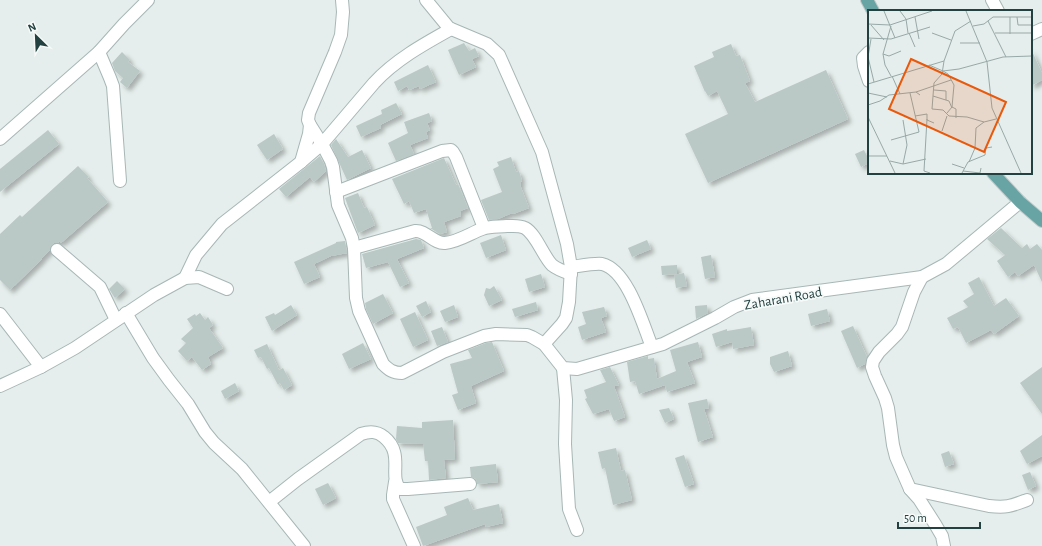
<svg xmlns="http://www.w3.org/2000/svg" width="1042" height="546" font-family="'Alegreya Sans',sans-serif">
<defs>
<filter id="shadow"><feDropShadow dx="3.5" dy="3.5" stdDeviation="2" flood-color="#0004"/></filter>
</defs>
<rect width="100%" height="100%" fill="#e5eeec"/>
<g fill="#bac9c6" filter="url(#shadow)">
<path d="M464,43L469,51L475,48L479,56L472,59L476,67L459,75L448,50Z"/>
<path d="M731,44L736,56L740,55L750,81L745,83L755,102L826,70L848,119L708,183L685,134L728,114L717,91L708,96L705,91V92L694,66L714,57L712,52Z"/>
<path d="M1031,49L1042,73V80L1031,86Z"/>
<path d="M122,52L130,60L128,62L140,71L127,88L120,82L123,78L115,71L112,63Z"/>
<path d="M428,65L436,82L420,89L419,86L409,90L407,86L398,91L394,82Z"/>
<path d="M396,103L402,114L380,125L381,128L361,137L356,126L382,114L381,110Z"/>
<path d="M429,113L432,121L427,123L430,130L426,132L428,138L410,145L414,154L396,161L388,143L408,133L404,122Z"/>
<path d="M48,130L59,144L0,192V169Z"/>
<path d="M274,134L283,149L267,160L257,145Z"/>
<path d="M336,139L348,157L362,150L371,168L347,180L331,145Z"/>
<path d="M864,150L869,160V163L861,167L855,154Z"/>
<path d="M320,156L324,164L326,171L314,182L310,177L286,197L279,189Z"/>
<path d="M511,157L516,172L519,171L522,181L520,182L521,185H520L529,208L513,214L512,213L498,219L489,220L481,200L502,192L493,169L499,166L497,162Z"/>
<path d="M444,158L456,185L458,184L468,208L460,211L461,216L444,222L447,232L440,234L430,228H432L426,209L414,213L409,201L404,204L392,179Z"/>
<path d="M78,166L89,177L87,178L108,202L61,243L60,241L58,243H54L52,245L50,250L41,259H42L10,290L0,280V234L20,215L22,217Z"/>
<path d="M358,193L364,208L367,207L375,225L358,233L345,198Z"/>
<path d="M1001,228L1022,248L1027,244L1030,249L1037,244L1042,250V282L1034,265L1018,276L1015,272L1008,277L997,261L1005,255L987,239Z"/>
<path d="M501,235L506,250L486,258L480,243Z"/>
<path d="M416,239L421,240L424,248L397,259L409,283L400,287L388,262L366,268L362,254Z"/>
<path d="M647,240L651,249L632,257L628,248Z"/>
<path d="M345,241L347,253L331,256L314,264L320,277L304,284L294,262L336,243V242Z"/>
<path d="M711,255L715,277L705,279L701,257Z"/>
<path d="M677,265V274L662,275L661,266Z"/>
<path d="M684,273L687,286L676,288L674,275Z"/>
<path d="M541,274L545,287L529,292L525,279Z"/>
<path d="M979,277L994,306L1006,298L1019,316L994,334L991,330L966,343L958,327L953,329L947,318L968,307L963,301L974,294L968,283Z"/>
<path d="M117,281L125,289L115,298L109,289Z"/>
<path d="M494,286L502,300L489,306L484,295L486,288L490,289Z"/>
<path d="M383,294L393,313L373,324L366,309L365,303Z"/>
<path d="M426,301L431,312L422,317L416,306Z"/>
<path d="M536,302L538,310L515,317L512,309Z"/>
<path d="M291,305L297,315L272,331L265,317L274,313L275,315Z"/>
<path d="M454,305L458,317L445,322L440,311Z"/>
<path d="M707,305L708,313L696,319L695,306Z"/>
<path d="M604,307L607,316L601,318L606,332L582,340L578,327L586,324L582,312Z"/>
<path d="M827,309L830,321L811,326L808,314Z"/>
<path d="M415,312L428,340L413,347L400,319Z"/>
<path d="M200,313L205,320L208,317L213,325L209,328L223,348L208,357L211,364L202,370L192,357L187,361L178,351L186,343L181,339L193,328L187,319L195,314L196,316Z"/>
<path d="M853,326L867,357L865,364L857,368L841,331Z"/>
<path d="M442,327L448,342L437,346L431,331Z"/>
<path d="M751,327L754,345L733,349L732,342L716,347L712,334L727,329V331Z"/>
<path d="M492,342L504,371L471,386L476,403L458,410L452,395L458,393L450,364L472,358L468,350L486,343Z"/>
<path d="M698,342L702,357L687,362L695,383L667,392L665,385L639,394L635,381L630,382L627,362L648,356V359L654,358L657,379L676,371L670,350Z"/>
<path d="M363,343L371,359L349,369L342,354Z"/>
<path d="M267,344L279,370L283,368L292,385L284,390L280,383L278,385L269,368L267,369L261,357L258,358L254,350Z"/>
<path d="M788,351L792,366L774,372L770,364V357Z"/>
<path d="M610,367L619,385L614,386L625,417L614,421L609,409L593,414L585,399L587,398L584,390L606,382L600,370Z"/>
<path d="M1042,367V414L1020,383Z"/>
<path d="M235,383L239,391L225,399L221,391Z"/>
<path d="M707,399L709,408L704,409L713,437L698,442L688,403Z"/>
<path d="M669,408L674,419L665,423L659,410Z"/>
<path d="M453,420L455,459L444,460L446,478L429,480L428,461H425L423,444L398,443L396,439L397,426L422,428V422Z"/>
<path d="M1042,435V456L1027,464L1020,451Z"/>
<path d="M616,448L621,471L625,470L632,500L613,505L605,468L602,469L598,452Z"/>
<path d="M949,451L954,464L945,467L941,454Z"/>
<path d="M684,455L694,484L685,487L675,458Z"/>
<path d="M496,464L498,482L477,484L476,479L471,477L470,467Z"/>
<path d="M1030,472L1036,486L1028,490L1022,475Z"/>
<path d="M328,483L336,498L323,505L315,489Z"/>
<path d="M468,498L473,510L499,504L503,523L486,527L485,524L423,546L416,527L447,515L444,507Z"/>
</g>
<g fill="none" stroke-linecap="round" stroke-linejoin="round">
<defs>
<g id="minor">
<path d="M342,0L343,12L341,35L335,52L309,113L308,120L310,125L322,144L331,161L333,167L338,205L352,238L354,248L356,298L359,311L383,364C389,370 393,373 402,373L443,352L484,336L496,334L527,335L532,337L544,344L563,368L577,369L663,344L715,318L734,307L752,300L922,277L946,264L1020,202"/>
<path d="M426,0L449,28L487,44L499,55L542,152L567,244L571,267L569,302L566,318L562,324L544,344"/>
<path d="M992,0L998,11"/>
<path d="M1031,34L1042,29"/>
<path d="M99,52L110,78L113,86L120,181"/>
<path d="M869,52L863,58L864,66L869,81"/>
<path d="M0,139L99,52L124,24L148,0"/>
<path d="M301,162L309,134L310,125"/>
<path d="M336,192L442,151L451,150L453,152L456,157L484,228"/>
<path d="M354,248L415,231C426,230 434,244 445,243C458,242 471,233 482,229C490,226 499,227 507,226C513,226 519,225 525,228C536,234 543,256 552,265C557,269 565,272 571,274"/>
<path d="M57,250L100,287L116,320"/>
<path d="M571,267C579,266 595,263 602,264C628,270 643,325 652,347"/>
<path d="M922,277L914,292L902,327L897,334L879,352L873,361L872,367L875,376L885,398L888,408L893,445L896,457L910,489L919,499L935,524L942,536L944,546"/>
<path d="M185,278L196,255L222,224L301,162L322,144L374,83C395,60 424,44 451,29"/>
<path d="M126,313L153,358L169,380L188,404L205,432L214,443L242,469L304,546"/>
<path d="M0,314L41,367"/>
<path d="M563,368L566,400L565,444L569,509L577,530"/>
<path d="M0,386L41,367L75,348L154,295L185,278L199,277L227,289"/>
<path d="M395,482L393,495V499L414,546"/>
<path d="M910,489L989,506C1007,508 1011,506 1027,500"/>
<path d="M269,502L298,479L361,434C370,431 377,431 384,437C405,454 388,476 400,489H408L470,484"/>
</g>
<g id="major">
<path d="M867,0L873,11"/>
<path d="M993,173L1020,202L1042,221"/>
</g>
</defs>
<use href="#minor" stroke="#a7b7b5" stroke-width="14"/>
<use href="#major" stroke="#c1caca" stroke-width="14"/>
<use href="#minor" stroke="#fff" stroke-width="12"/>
<use href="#major" stroke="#69a4a4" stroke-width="12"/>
</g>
<g text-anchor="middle" stroke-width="3.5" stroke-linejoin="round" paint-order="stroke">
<g font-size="14" fill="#234140" stroke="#f6faf9">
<text transform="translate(783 298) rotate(-10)" y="5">Zaharani Road</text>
</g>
</g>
<g transform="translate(868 10)">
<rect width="164" height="164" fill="#e5eeec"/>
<path fill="none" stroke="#97a9a7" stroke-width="1" d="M16,1L27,28M32,1L38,9L40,23M98,1L119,52L124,98L153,163M47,7L51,29M142,7V24M149,7L150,15H164M120,11L138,47M0,14L22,15L64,1M3,15L16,30M23,16L15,44L17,55L23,66M105,16L116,14L125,7H164M41,23L47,37M64,23L83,30M127,23H164M0,28L23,29L62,17M3,29L0,47L6,72M92,33H112M15,44L21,46L33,41M76,51L74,64L66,73L64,99L75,100L81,106L99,107L116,112L128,109M61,55L75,61L91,59L135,47L164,46M75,61L80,64L86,75L84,97L79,103M24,66L32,84M0,74L76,51L87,21L103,11M66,80L78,81V90M48,82L83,70M0,83L19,87M65,86L81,91L84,98M0,95L12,91L21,85L48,82L52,85M84,97L88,99V108M47,106L59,104V110L66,113M0,107L27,163M59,109L56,161L62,163M74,121L79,106M23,130L51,122L42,83M0,146H19M22,151L35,154L58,149M101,152L107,138L108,118L116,112M35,154L39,135L35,110M84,154L96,158M95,161L112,163L113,158M94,163L100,152L117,145L118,138L124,137"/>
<path fill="#e8590c" fill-opacity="0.15" stroke="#e8590c" stroke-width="2" d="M43,49L138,92L116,142L21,99Z"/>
<rect width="164" height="164" fill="none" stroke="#234140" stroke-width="2"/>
</g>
<g transform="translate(36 36) rotate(336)" stroke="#f6faf9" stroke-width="3" paint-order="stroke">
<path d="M0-3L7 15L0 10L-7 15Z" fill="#234140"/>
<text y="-6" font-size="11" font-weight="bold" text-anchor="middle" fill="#234140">N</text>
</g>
<path d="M898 522v6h82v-6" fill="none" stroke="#234140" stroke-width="2"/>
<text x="904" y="522" font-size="12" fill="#234140" stroke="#f6faf9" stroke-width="3" paint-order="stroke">50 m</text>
</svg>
